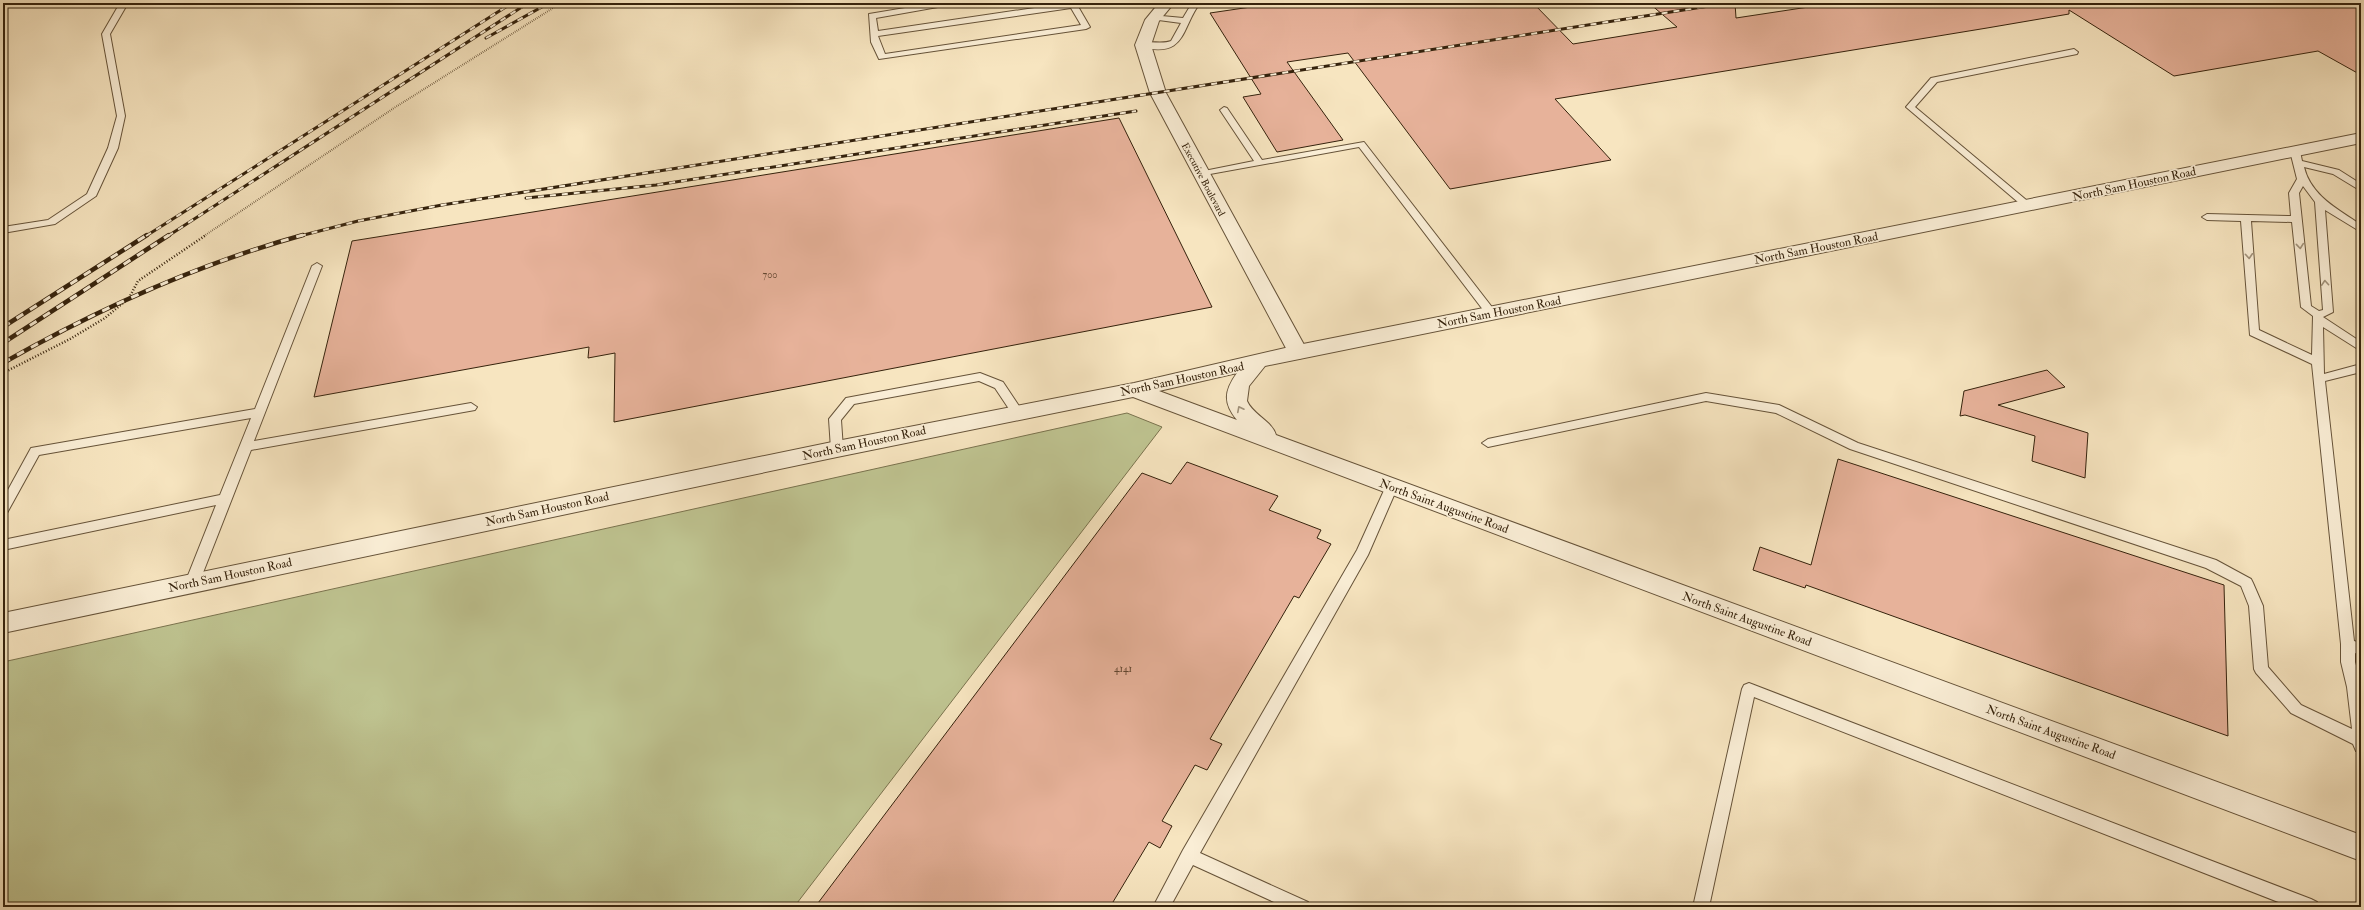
<svg xmlns="http://www.w3.org/2000/svg" width="2364" height="910" font-family="'IM FELL Double Pica',serif">
<rect width="100%" height="100%" fill="#f7e5c0"/>
<filter id="stains"><feTurbulence type="fractalNoise" baseFrequency=".005" numOctaves="4"/><feColorMatrix values="0 0 0 0 .2 0 0 0 0 .09 0 0 0 0 .02 0 0 0 .5 -.17"/></filter>
<radialGradient id="worn" r=".72"><stop offset=".6" stop-color="#630" stop-opacity="0"/><stop offset="1" stop-color="#630" stop-opacity=".3"/></radialGradient>
<path fill="#bfc491" stroke="#7a734e" d="M1127,413L1162,427L794,907H3V662Z"/>
<g fill="#e7b29a" stroke="#35220c">
<path d="M1278,3H1533L1573,44L1677,27L1649,3H1735L1736,18L1835,3H2361V75L2318,51L2174,76L2069,10V14L1987,28L1555,99L1611,160L1450,189L1348,53L1287,62L1343,140L1277,152L1243,97L1261,94L1210,13Z"/>
<path d="M1119,118L1212,307L614,422L615,353L588,358L589,347L314,397L352,241Z"/>
<path d="M2047,370L2065,387L1998,405L2088,433L2085,478L2032,461L2035,436L1965,415L1960,416L1964,391Z"/>
<path d="M1838,459L2224,585L2228,736L1806,585L1805,588L1753,570L1760,547L1811,565Z"/>
<path d="M1187,462L1278,496L1269,510L1321,530L1317,538L1331,544L1299,598L1294,596L1210,739L1222,744L1207,770L1195,765L1162,821L1172,826L1160,848L1149,842L1110,907H815L1142,473L1171,484Z"/>
</g>
<g fill="none" stroke-linecap="round" stroke-linejoin="round">
<defs>
<g id="service">
<path d="M120,3H128L110,34L125,116L118,148L96,196L55,224L3,233V227L48,220L87,194L108,148L117,116L102,34Z"/>
<path d="M935,3H953L949,5L876,18L878,31L1068,3H1076L1090,27L1086,29L879,59L871,42L869,14ZM1071,8L1081,25L885,54L878,36Z"/>
<path d="M1192,3H1200C1180,30 1187,58 1140,47L1139,45C1146,39 1161,45 1171,41L1181,23L1151,19V15L1183,18Z"/>
<path d="M2074,49L2078,52L2077,54L1937,82L1915,107L2031,204V208H2025L1906,107L1931,78Z"/>
<path d="M1224,107L1227,108L1262,160L1364,142L1495,311L1496,313L1495,315H1487L1359,147L1199,176V172L1254,161L1220,110Z"/>
<path d="M2295,148L2300,151L2302,161L2339,170L2361,184V191L2333,174L2304,167C2311,196 2338,209 2361,225V232L2325,210L2333,312L2323,317L2361,342V351L2323,327L2324,374L2361,364V372L2325,381L2354,641L2361,643V655L2355,653V662L2361,683V752L2356,751L2353,744L2291,713L2256,673L2254,669L2249,606L2241,586L2206,568L1850,449L1776,413L1706,401L1488,447L1482,443L1488,439L1706,393L1779,405L1858,443L2216,560L2251,579L2253,583L2263,606L2268,667L2301,705L2352,729L2347,687L2341,662V644L2312,364L2250,335L2241,221L2207,220L2202,217L2207,214L2291,216L2289,193L2297,179L2290,151ZM2303,186L2315,202L2323,310L2319,311L2311,306L2299,193ZM2251,221L2292,222L2301,307L2313,316L2312,355L2259,330Z"/>
<path d="M317,263L322,266L254,441L471,403L477,407L475,410L251,450L199,583L197,587L192,588L187,587L185,583L216,505L3,550V540L220,495L251,418L39,455L7,513L3,515V499L31,448L255,409L312,266Z"/>
<path d="M980,373L1003,382L1023,412L1021,415H1013L995,388L979,381L854,404L841,420L843,449L837,453L831,449L829,419L846,398Z"/>
<path d="M1392,481L1396,483L1398,486L1368,555L1200,853L1308,902L1310,907H1285L1193,865L1170,907H1153L1183,850L1357,550L1386,486L1388,483Z"/>
<path d="M1749,683L2311,899L2317,902L2319,907H2291L1754,697L1709,907H1693L1742,689L1744,685Z"/>
</g>
<path id="minor" d="M1159,3H1174L1159,21L1151,45L1166,93L1308,352L1305,357L1298,359L1291,357L1288,352L1150,93L1135,45L1145,20Z"/>
<path id="tertiary" d="M2361,133V143L1265,366L1249,386L1247,401C1253,415 1272,421 1276,435L2361,835V861L1133,397L837,457L3,633V613L837,441L1134,383L1298,345ZM1237,373C1224,391 1223,403 1237,420L1159,391Z"/>
</defs>
<use href="#service" stroke="#665339" stroke-width="2"/>
<use href="#minor" stroke="#665339" stroke-width="2"/>
<use href="#tertiary" stroke="#665339" stroke-width="2"/>
<path stroke="#35220c" stroke-width="2" stroke-dasharray="0.5 1.5" stroke-linecap="butt" d="M204,236L394,108L561,3"/>
<path stroke="#35220c" stroke-width="2.5" stroke-dasharray="1 2" stroke-linecap="butt" d="M3,373L70,339L105,318L129,298L138,281L206,235"/>
<use href="#service" fill="#faeed6" fill-rule="evenodd"/>
<use href="#minor" fill="#faeed6" fill-rule="evenodd"/>
<use href="#tertiary" fill="#faeed6" fill-rule="evenodd"/>
<defs>
<g id="rail-far1">
<path d="M486,38L549,3"/>
<path d="M526,198L656,185L1136,111"/>
<path d="M146,236L512,3"/>
<path d="M168,236L528,3"/>
<path d="M300,236L358,221L442,205L1728,3"/>
</g>
<g id="rail">
<path d="M3,327L147,235"/>
<path d="M3,343L169,235"/>
<path d="M3,363C98,309 198,264 303,235"/>
</g>
</defs>
<use href="#rail-far1" stroke="#35220c" stroke-width="3"/>
<use href="#rail" stroke="#35220c" stroke-width="4.5"/>
<use href="#rail-far1" stroke="#faeed6" stroke-width="2" stroke-dasharray="6" stroke-linecap="butt"/>
<use href="#rail" stroke="#faeed6" stroke-width="3" stroke-dasharray="8" stroke-linecap="butt"/>
</g>
<defs><path id="oneway-chevron" d="M-2-3.5L2.5 0L-2 3.5" fill="none" stroke-width="1.6" stroke-linecap="round" stroke-linejoin="round"/></defs>
<g stroke="#a1927b">
<use href="#oneway-chevron" transform="translate(2300 246) rotate(84)"/>
<use href="#oneway-chevron" transform="translate(2249 256) rotate(86)"/>
<use href="#oneway-chevron" transform="translate(2325 283) rotate(-94)"/>
<use href="#oneway-chevron" transform="translate(1240 409) rotate(-117)"/>
</g>
<g text-anchor="middle" stroke-width="3.5" stroke-linejoin="round" paint-order="stroke">
<g font-size="10" fill="#35220c" stroke="#faeed6">
<text transform="translate(1204 179) rotate(62)" y="4">Executive Boulevard</text>
</g>
<g font-size="10" fill="#624630">
<text x="770" y="278">700</text>
<text x="1123" y="672">4141</text>
</g>
<g font-size="12" fill="#35220c" stroke="#faeed6">
<text transform="translate(2134 184) rotate(-12)" y="4">North Sam Houston Road</text>
<text transform="translate(1816 248) rotate(-11)" y="4">North Sam Houston Road</text>
<text transform="translate(1499 312) rotate(-11)" y="4">North Sam Houston Road</text>
<text transform="translate(1182 379) rotate(-12)" y="4">North Sam Houston Road</text>
<text transform="translate(864 443) rotate(-12)" y="4">North Sam Houston Road</text>
<text transform="translate(1444 506) rotate(20)" y="4">North Saint Augustine Road</text>
<text transform="translate(547 509) rotate(-12)" y="4">North Sam Houston Road</text>
<text transform="translate(230 575) rotate(-12)" y="4">North Sam Houston Road</text>
<text transform="translate(1747 619) rotate(20)" y="4">North Saint Augustine Road</text>
<text transform="translate(2051 732) rotate(20)" y="4">North Saint Augustine Road</text>
</g>
</g>
<rect width="2364" height="910" fill="none" stroke="#f7e5c0" stroke-width="16"/>
<rect x="4" y="4" width="2356" height="902" fill="none" stroke="#35220c" stroke-width="2"/>
<rect x="8" y="8" width="2348" height="894" fill="none" stroke="#35220c"/>
<rect width="100%" height="100%" filter="url(#stains)"/>
<rect width="100%" height="100%" fill="url(#worn)"/>
</svg>
